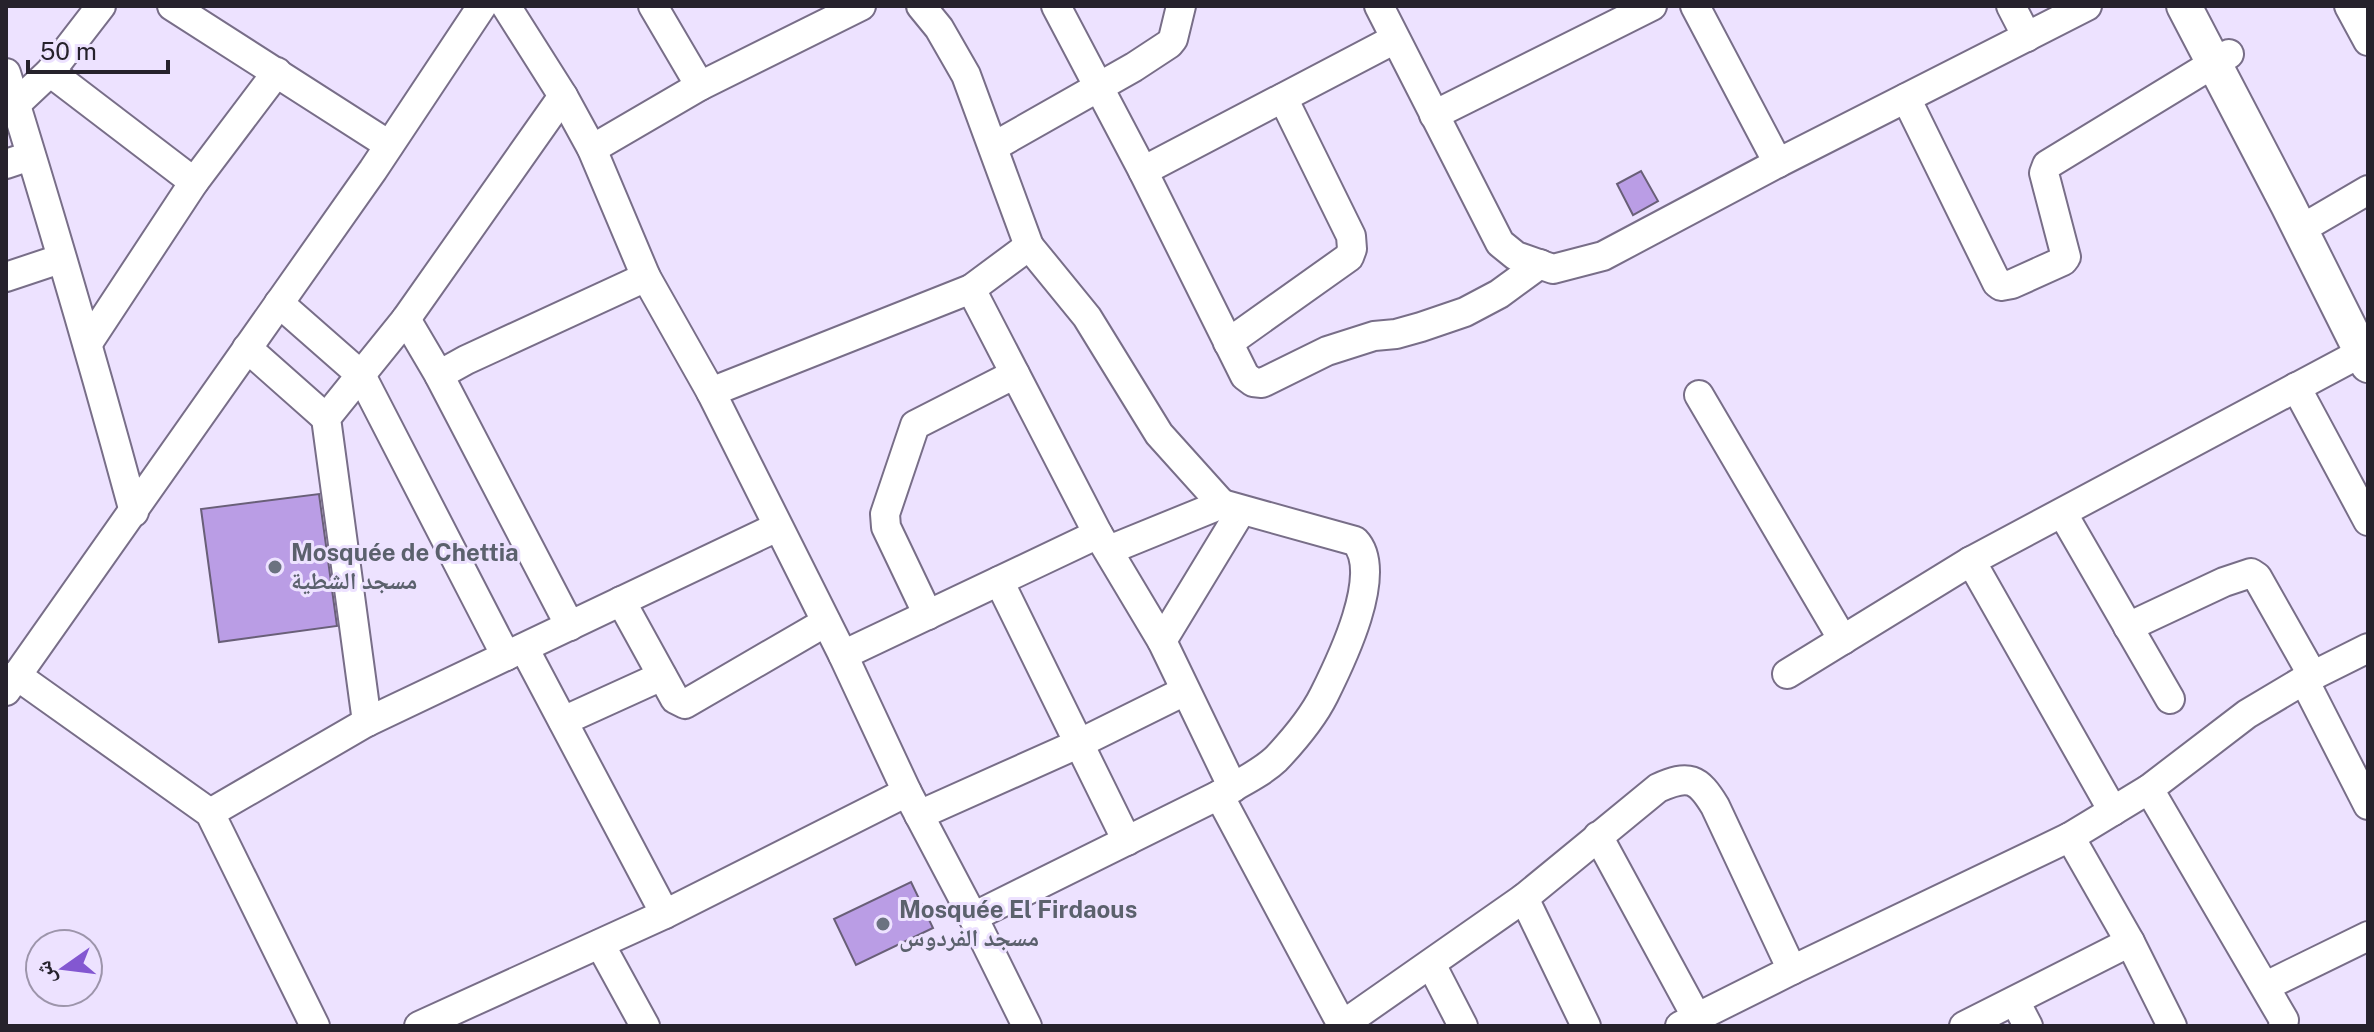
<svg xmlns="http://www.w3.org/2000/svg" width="2374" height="1032" font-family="'Public Sans','Noto Naskh Arabic',sans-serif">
<rect width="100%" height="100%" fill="#ede2ff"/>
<g fill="#ba9de5" stroke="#695f78" stroke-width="2">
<path d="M1641,171L1658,201L1633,215L1617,184Z"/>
<path d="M319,494L337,626L219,642L201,509Z"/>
<path d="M911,882L933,928L856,965L834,919Z"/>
</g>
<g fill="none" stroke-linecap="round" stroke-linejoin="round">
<defs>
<g id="minor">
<path d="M172,6L389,145"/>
<path d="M506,6L563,96L592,149L646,277L711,392L843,655L907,792L973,917L1027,1026"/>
<path d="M653,6L700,86"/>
<path d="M921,6L939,28L966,75L1029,246L971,289"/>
<path d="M1056,6L1143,171L1245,376L1253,382L1262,383L1327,351L1374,336L1396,334L1421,327L1465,312L1499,294L1540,264"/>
<path d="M1379,6L1500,243L1516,256L1553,269L1603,256L1778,163L2087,6"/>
<path d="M1695,6L1778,163"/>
<path d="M2011,6L2027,37"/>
<path d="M2349,6L2368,41"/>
<path d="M50,72L194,182"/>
<path d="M6,73C51,218 94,364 134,512"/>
<path d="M1906,98L1997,283L2001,286L2012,284L2063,261L2066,257L2044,173L2047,165L2229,54"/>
<path d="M16,104L50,72L101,6"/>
<path d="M1434,115L1652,6"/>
<path d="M993,147L1134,67L1169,44L1173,39L1181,6"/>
<path d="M592,149L700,86L861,6"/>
<path d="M6,164L30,156"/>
<path d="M1143,171L1395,39"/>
<path d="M2315,221L2368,190"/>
<path d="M1029,246L1087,317L1159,434L1222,504"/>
<path d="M6,277L60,259"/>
<path d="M279,303L361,375L506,656"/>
<path d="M406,319L439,375L570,626"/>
<path d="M88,343L194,182L277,72"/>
<path d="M1228,343L1349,257L1352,249L1351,236L1283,98"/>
<path d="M247,348L326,418"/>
<path d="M439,375L466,360L646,277"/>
<path d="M2296,387L2368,521"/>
<path d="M711,392L971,289L1098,534L1162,641L1233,788"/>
<path d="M1699,395L1843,640"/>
<path d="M2063,514L2170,699"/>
<path d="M1109,550L1222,504L1355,541C1385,572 1340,663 1324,695C1313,717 1293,741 1276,759C1260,774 1238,784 1219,795"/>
<path d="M999,581L1127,841"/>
<path d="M621,601L675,699L685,704L826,622"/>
<path d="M928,615L886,527L885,514L915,425L1015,374"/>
<path d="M2128,627L2224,582L2251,573L2257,577L2313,676"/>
<path d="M1162,641L1241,511"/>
<path d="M524,648L665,914"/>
<path d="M843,655L1098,534"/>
<path d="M1787,674L1971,561"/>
<path d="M16,675L210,813L315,1026"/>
<path d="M2304,680L2368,805"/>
<path d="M6,691L373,170L482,6"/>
<path d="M563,721L662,676"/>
<path d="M367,722L326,418L406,319L563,96"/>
<path d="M2149,789L2284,1020L2283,1026"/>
<path d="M2113,811L1971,561L2368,349"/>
<path d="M210,813L367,722L777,527"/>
<path d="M919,815L1080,743L1185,691"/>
<path d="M1598,836L1697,1018"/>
<path d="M2070,837L2130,942L2172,1026"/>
<path d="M1524,898L1586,1026"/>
<path d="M973,917L1219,795L1342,1025"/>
<path d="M600,944L645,1026"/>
<path d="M1431,964L1463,1026"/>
<path d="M2266,986L2368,936"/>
<path d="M2015,1001L2028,1026"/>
<path d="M419,1026L665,914L907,792"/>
<path d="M1341,1026L1524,898L1658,788C1689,774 1698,778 1715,806L1792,970"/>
<path d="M1680,1026L1792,970L2070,837L2149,789L2247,714L2304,680L2368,648"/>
<path d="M1964,1026L2130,942"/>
</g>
<path id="major" d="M2184,6L2288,205L2368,365"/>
</defs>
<use href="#minor" stroke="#786e88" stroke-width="32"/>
<use href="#major" stroke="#786e88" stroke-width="38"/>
<use href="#minor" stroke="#fff" stroke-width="28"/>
<use href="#major" stroke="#fff" stroke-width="34"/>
</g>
<g fill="#6b7280" stroke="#ede2ff" stroke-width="3">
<circle cx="275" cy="567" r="8"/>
<circle cx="883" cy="924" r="8"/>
</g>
<g text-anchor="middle" stroke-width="6" stroke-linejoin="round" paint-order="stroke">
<g font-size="24" font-weight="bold" fill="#5b616d" stroke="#ede2ff" text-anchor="start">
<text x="291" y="561">Mosquée de Chettia<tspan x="291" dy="28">مسجد الشطية</tspan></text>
<text x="899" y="918">Mosquée El Firdaous<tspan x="899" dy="28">مسجد الفردوس</tspan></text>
</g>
</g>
<rect width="2374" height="1032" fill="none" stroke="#26222c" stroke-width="16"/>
<g transform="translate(64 968) rotate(256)"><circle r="38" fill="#ede2ff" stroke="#9d95ab" stroke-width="2"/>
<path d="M0-6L14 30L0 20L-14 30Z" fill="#8357d1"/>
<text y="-12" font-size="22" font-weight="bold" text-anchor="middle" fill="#26222c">ش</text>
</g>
<path d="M28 60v12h140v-12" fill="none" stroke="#26222c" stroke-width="4"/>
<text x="40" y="60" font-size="24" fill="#26222c" stroke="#ede2ff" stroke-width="6" paint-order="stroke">50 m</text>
</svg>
